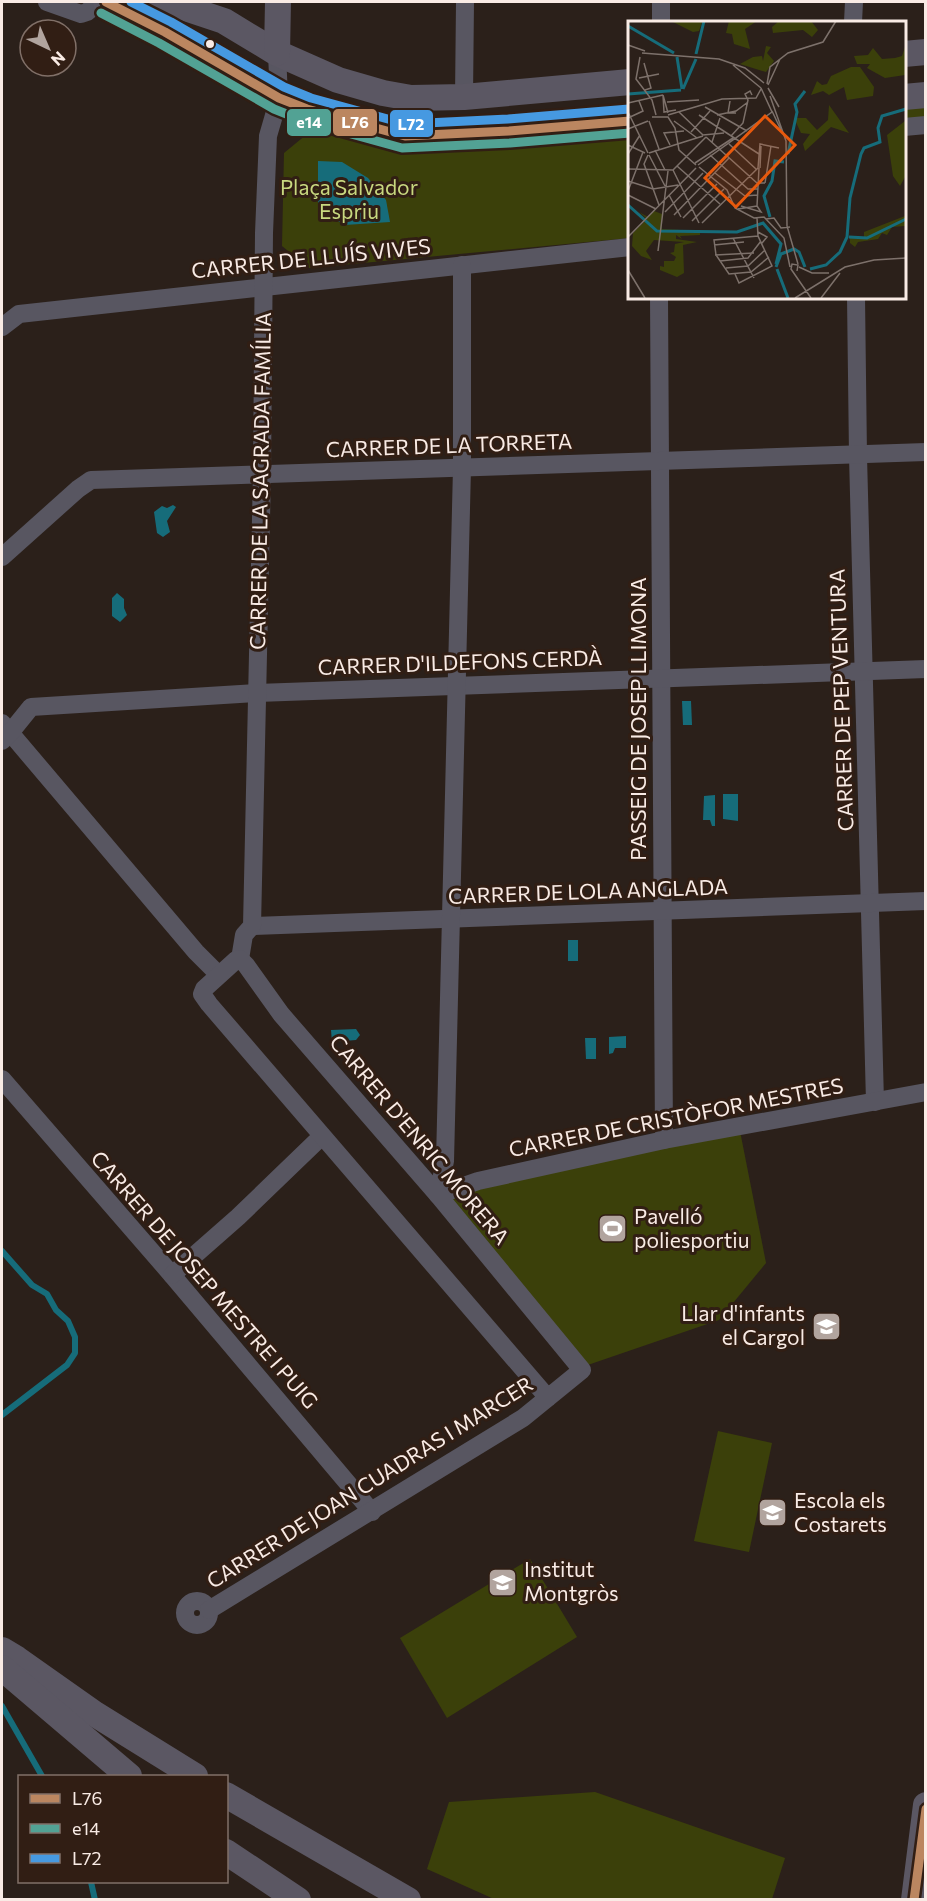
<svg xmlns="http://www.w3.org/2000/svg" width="927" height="1901" font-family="Commissioner,sans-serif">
<rect width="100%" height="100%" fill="#2b201a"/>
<g fill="#3b400a">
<path d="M925,104V119L905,121V106Z"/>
<path d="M318,125L353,136L379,141L550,146L595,142L630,134V238L309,268L282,246L284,153Z"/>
<path d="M739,1126L766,1263L719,1320L579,1368L438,1195Z"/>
<path d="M718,1431L772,1443L749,1552L694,1541Z"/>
<path d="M530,1559L577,1637L447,1718L400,1638Z"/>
<path d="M595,1792L785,1858L772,1899H494L427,1869L449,1802Z"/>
</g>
<g fill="#166c7a">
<path d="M318,161L342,162L368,178L386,200L390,222L345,225L318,210Z"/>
<path d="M173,505L176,507L167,521L170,532L163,537L157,533L154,512L162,506L167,508Z"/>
<path d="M117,593L124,599V608L127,615L120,622L112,616V598Z"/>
<path d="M682,701H691L692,725H683Z"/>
<path d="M723,794H738V821L723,819Z"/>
<path d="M715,795V826H712L710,820H703L704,796Z"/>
<rect x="568" y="940" width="10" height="21"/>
<path d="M356,1029L360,1035L356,1040L332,1042L331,1030Z"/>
<path d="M626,1036V1048H615L613,1053L609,1054V1037Z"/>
<path d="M585,1038H596V1059H586Z"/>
</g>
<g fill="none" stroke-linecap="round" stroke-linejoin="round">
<g stroke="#166c7a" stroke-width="6">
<path d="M2,1251L32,1285L47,1294L56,1310L68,1321L75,1337V1353L67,1365L2,1415"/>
<path d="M2,1706L42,1776"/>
<path d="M91,1882L95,1900"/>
</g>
<g stroke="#585661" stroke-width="18">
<path d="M47,2L81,14L87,12L99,2"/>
<path d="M661,22V2"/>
<path d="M853,22L854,2"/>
<path d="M464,97L465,2"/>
<path d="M904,127L926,125"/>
<path d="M659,297L664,1140"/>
<path d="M856,297L858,456L875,1102"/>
<path d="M2,327L19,314L630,247"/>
<path d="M2,557L78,489L91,480L926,452"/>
<path d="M2,723L196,952L219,975"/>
<path d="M2,741L10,733L31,707L257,693L926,669"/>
<path d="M252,926L926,901"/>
<path d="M240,959L244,935L252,926L262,473L264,233L268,136L279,98L277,53"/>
<path d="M2,1079L172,1275L372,1512"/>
<path d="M438,1195L445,1161L462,468V265"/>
<path d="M438,1195L478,1181L664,1140L926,1092"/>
<path d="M172,1275L238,1217L322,1136"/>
<circle cx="197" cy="1613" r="12"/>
<path d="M209,1610L523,1418L582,1370L438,1195L281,1014L246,965L240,959L236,960L204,989L202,994L209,1004L548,1398"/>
</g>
<g stroke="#5b5763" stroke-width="26">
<path d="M106,2L165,32L279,98L307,109L405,136L509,131L630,121"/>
<path d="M136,16L167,2L224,21L277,53L338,80L383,93L411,98L464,97L630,82"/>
<path d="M277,53L278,2"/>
<path d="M904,54L926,52"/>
<path d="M904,97L926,95"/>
<path d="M2,1650L17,1659L95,1714L195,1776"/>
<path d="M2,1668L129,1776"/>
<path d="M226,1795L408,1900"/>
<path d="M226,1852L298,1900"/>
<path d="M914,1900L926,1805"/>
</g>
<defs>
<g id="bus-1">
<path d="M106,2L165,32L279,98L307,109L405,136L509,131L630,121"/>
<path d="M914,1900L926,1809"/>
</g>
<path id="bus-2" d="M101,13L159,43L274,109L304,121L402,148L510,143L630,133"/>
<path id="bus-3" d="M131,2L171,22L284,87L311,98L406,124L508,119L629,109"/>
</defs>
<use href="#bus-1" stroke="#311e14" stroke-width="14"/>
<use href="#bus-2" stroke="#311e14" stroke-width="14"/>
<use href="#bus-3" stroke="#311e14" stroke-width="14"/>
<use href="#bus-1" stroke="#bb8660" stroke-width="9"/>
<use href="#bus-2" stroke="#52a294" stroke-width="9"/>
<use href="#bus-3" stroke="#4699e1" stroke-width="9"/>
</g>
<defs>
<symbol id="stadium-square" viewBox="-11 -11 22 22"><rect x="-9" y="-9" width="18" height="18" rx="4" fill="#b1a49e" stroke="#311e14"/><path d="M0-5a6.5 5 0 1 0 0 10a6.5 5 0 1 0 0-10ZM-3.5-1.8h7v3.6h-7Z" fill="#fff"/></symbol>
<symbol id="school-square" viewBox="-11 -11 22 22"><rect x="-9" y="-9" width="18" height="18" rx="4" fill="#b1a49e" stroke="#311e14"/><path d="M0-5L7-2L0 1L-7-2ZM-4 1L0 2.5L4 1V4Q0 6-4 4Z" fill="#fff"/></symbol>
</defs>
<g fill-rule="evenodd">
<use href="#stadium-square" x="596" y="1212" width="33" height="33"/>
<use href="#school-square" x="810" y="1310" width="33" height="33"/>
<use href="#school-square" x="756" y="1496" width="33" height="33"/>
<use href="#school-square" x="486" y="1566" width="33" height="33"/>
</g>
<circle fill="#f9ebe5" stroke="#311e14" stroke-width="2" cx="210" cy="44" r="5"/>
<g text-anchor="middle" stroke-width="6" stroke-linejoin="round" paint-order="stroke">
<g font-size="21" fill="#c8d87f" stroke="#311e14">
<text x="349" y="195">Plaça Salvador<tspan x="349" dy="24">Espriu</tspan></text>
</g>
<g font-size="21" fill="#f9ebe5" stroke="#311e14">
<text transform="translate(311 259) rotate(-6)" y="7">CARRER DE LLUÍS VIVES</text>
<text transform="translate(449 446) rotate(-2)" y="7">CARRER DE LA TORRETA</text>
<text transform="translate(261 481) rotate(-89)" y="7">CARRER DE LA SAGRADA FAMÍLIA</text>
<text transform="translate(460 663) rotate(-2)" y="7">CARRER D'ILDEFONS CERDÀ</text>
<text transform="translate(842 700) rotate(-92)" y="7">CARRER DE PEP VENTURA</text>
<text transform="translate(639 719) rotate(-90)" y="7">PASSEIG DE JOSEP LLIMONA</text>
<text transform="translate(588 892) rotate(-2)" y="7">CARRER DE LOLA ANGLADA</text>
<text transform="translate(676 1118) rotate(-11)" y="7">CARRER DE CRISTÒFOR MESTRES</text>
<text transform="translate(419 1140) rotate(50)" y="7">CARRER D'ENRIC MORERA</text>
<text transform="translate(204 1280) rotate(49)" y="7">CARRER DE JOSEP MESTRE I PUIG</text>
<text transform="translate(370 1483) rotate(-32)" y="7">CARRER DE JOAN CUADRAS I MARCER</text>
</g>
<g font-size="21" fill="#f9ebe5" stroke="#311e14" text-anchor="start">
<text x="634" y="1224">Pavelló<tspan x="634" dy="24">poliesportiu</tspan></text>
<text x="805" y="1321" text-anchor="end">Llar d'infants<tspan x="805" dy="24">el Cargol</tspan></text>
<text x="794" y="1508">Escola els<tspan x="794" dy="24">Costarets</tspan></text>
<text x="524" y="1577">Institut<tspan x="524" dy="24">Montgròs</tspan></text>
</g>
</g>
<g transform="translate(628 21)">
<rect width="278" height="278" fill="#2b201a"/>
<path d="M43,0H74V1L71,10L65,11ZM101,0H129L117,8L122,28L106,23L104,13L98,12ZM151,0H183L190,9L184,16L175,9L145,12L144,6ZM138,25L143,26L139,32L146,40L138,51L112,43L125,36L134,35L135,40ZM277,26V54L257,57L239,47L242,43H229L226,35L240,34L245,27L254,38L267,37L274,35ZM223,46H232L246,66L245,75L219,79L216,66L201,74L195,70L183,74L189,60L194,64L199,63L203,55ZM201,84L221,112L203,106L177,130L175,123L182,113L173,112L166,97H178L189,109L200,99ZM277,100V156L272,165L265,155L259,114ZM26,190L34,193V208L72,210V214L52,215L54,218L48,214V218L69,221L55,224L56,252L49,256L32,249V245L36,246V240H46L48,236L42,232L46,231L47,223L56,221L26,219L18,230L24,239L13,235L4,225L5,212L19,198L11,191L20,196ZM277,195V205L264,206L259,214L254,212L250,218L230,221L227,226L222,222V215L236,216V211Z" fill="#3b400a"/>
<path fill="none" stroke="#166c7a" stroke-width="3" d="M0,5L46,32M68,33L76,0M49,36L54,68M55,68L68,38M0,73L53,69M160,133L169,91L167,83L177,70M0,184L29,210L109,211L135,202L153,223L148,243M142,196L136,175L144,160L147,140L156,141M221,216L239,217L278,198M148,246L153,233L166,228L171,231L177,246M149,248L160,277M182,248L198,244L212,231L219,216L222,177L233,133L236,127L252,121L250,107L254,95L278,88"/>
<path fill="none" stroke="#7d716b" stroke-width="1.5" d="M0,24L17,30M14,32L91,38L117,47L136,62M12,36L8,58L24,79L28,94M16,42L23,67L17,69M105,44L133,67M11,57L31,53M139,63L142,46L160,32L195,21L208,0M140,64L152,38M140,67L151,86M35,74L36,91L48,89M35,74L40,92M142,75L158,120L159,205L170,243M102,80L100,92H108M39,81L71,79M0,82L35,74M77,86L119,110M144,90L153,109M0,91L20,132M51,91L75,114L96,112M40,94L94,78L128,77L133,68M71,94L131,133M89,94L108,90L120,81M24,96H40L47,107L51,129L68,144M0,97L15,90L11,80M21,100L31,128M46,100L69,117M0,108L20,100M63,111L82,90M103,115L115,102L120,79L117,73L122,70L124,74M78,116L129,162H137M84,121L92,97M101,123L128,148M0,124L17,132M42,124L36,112L56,110M27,129L37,149M21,132L75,115M0,133L12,114M20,134L16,143L31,184M21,134L37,165M82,134L120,168H130M67,142L105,117M70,144L144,91L133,67M49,145L92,183M71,146L99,169L107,187L126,197L136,196L156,217L162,246M130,147L132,123L151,127M132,147L133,125M0,148L45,149L78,116M45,149L71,202M87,152L117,175L129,174M0,160L25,168L50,164M137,162L143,125M0,170L15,131M0,174L28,188M41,174L53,196M113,185L133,191L129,185L131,147M110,188L129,185M37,191L75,152M46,194L101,137M55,197L89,163M138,198L146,197L153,207L162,206M64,200L96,168M74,202L130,147M130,211L139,216L134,222M130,215L86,219L88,234L101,253L123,251L141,236M0,216L68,147M105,217L126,257M86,224L116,221M30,230L40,150M87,234L126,232M92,240L120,237L133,220M171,246L184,252H201M98,247L120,245L137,229M0,249L17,277M169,250L170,244L164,243L163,248L183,277M107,253L111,262L144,245L130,215L129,197M167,277L217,246L246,239L278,237M193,277L212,252"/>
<path fill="#e8590c" fill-opacity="0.15" stroke="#e8590c" stroke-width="3" d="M137,95L167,124L108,186L77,157Z"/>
<rect width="278" height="278" fill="none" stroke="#f9ebe5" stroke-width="3"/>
</g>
<g stroke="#311e14" stroke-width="2">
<rect x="332" y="108" width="46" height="29" rx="6" fill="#bb8660"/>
<rect x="286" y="108" width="46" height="29" rx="6" fill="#52a294"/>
<rect x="389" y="109" width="45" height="29" rx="6" fill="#4699e1"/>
</g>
<g font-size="16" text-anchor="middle" font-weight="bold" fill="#fff">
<text x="355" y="128">L76</text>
<text x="309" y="128">e14</text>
<text x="411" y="130">L72</text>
</g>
<rect width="927" height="1901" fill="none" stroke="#f9ebe5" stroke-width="6"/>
<rect x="18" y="1775" width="210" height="108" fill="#311e14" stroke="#817068" stroke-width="1.5"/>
<rect x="30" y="1794" width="30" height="9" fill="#bb8660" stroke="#817068" stroke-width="1.5"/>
<text x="72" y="1805" font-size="18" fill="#f9ebe5">L76</text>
<rect x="30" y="1824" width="30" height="9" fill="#52a294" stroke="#817068" stroke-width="1.5"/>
<text x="72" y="1835" font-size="18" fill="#f9ebe5">e14</text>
<rect x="30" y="1854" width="30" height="9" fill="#4699e1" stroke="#817068" stroke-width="1.5"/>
<text x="72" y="1865" font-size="18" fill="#f9ebe5">L72</text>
<g transform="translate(48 48) rotate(136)"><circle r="28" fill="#311e14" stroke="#817068" stroke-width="1.5"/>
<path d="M0-4.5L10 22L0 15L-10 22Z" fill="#b1a49e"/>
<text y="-9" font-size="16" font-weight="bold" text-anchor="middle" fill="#f9ebe5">N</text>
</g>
</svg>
